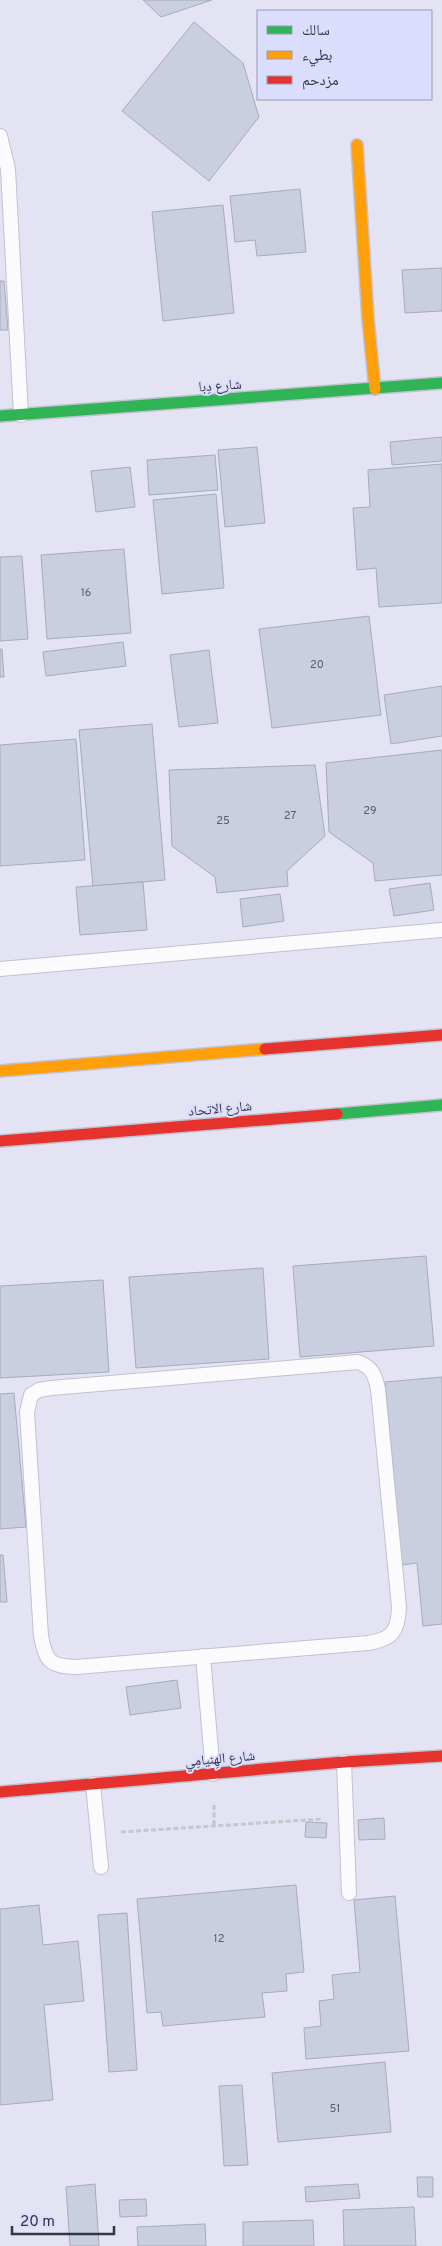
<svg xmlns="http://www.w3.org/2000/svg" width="442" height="2246" font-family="Overpass,'Noto Naskh Arabic',sans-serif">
<rect width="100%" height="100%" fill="#e3e3f4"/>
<g fill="#c9cee1" stroke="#a8abb9">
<path d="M143,0H212L161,17Z"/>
<path d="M194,22L243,63L259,117L209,181L122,111Z"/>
<path d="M300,189L306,252L257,256L255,240L235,242L230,196Z"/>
<path d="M223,205L234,313L163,321L152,212Z"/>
<path d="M442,268V311L405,313L402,270Z"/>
<path d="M0,281H4L8,330H0Z"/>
<path d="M442,437V461L392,465L390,442Z"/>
<path d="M257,447L265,523L225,527L218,450Z"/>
<path d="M215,455L218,490L149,495L147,460Z"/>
<path d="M442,464V603L379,607L376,568L357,570L353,508L370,507L368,470Z"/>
<path d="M130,467L135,507L96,512L91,471Z"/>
<path d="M216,494L224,588L162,594L153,500Z"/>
<path d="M124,549L131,633L47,639L41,555Z"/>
<path d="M22,556L28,639L0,641V557Z"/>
<path d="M369,616L381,715L272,728L259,629Z"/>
<path d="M123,642L126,666L46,676L43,652Z"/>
<path d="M0,649H2L4,677H0Z"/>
<path d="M209,650L218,723L179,727L170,655Z"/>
<path d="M442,686V736L391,744L384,695Z"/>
<path d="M152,724L165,880L93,886L79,730Z"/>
<path d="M76,739L85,860L0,866V745Z"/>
<path d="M442,750V875L375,881L373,863L329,832L326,763Z"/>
<path d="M315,765L325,836L287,871L288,886L217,893L215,877L172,846L169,770Z"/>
<path d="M143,882L147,930L80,935L76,887Z"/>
<path d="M430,883L434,910L394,916L389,889Z"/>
<path d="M280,894L284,921L243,927L240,899Z"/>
<path d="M426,1256L434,1346L300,1357L293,1266Z"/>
<path d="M263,1268L269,1359L136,1368L129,1277Z"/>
<path d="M103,1280L109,1372L0,1378V1286Z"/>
<path d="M442,1377V1624L423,1626L417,1563L402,1565L385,1382Z"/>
<path d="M14,1393L26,1527L0,1529V1394Z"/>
<path d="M0,1555H3L7,1602H0Z"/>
<path d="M177,1680L181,1708L130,1715L126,1687Z"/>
<path d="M384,1818L385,1839L359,1840L358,1820Z"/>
<path d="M306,1822L327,1823L326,1838L305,1837Z"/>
<path d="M296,1885L304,1972L286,1974L287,1991L262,1993L265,2017L163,2026L161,2012L147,2013L137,1899Z"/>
<path d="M395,1896L409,2051L306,2059L304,2028L321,2026L319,2001L334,1999L332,1975L360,1972L354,1900Z"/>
<path d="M39,1905L43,1945L78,1941L84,2001L44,2005L53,2100L0,2105V1909Z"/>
<path d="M127,1913L137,2070L109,2072L98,1915Z"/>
<path d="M385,2062L391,2132L278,2142L272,2073Z"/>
<path d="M242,2085L248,2165L224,2166L219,2086Z"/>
<path d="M417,2177H433V2197H418Z"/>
<path d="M95,2184L99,2246H70L66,2187Z"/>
<path d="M358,2184L360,2198L306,2202L305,2187Z"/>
<path d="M146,2199L147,2216L120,2217L119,2200Z"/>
<path d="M414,2207L416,2246H344L343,2210Z"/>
<path d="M313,2220L314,2246H243V2222Z"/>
<path d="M205,2224L206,2246H138L137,2227Z"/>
</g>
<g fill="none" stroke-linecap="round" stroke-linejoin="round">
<defs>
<g id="lane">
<path d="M0,136L8,169L21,415"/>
<path d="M0,969L442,930"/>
<path d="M358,1362C372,1367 375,1375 378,1389L399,1607C398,1631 393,1639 368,1643L76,1667C49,1666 46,1661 41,1636L27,1412L31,1395L39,1390L51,1388Z"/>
<path d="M203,1656L213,1774"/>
<path d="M344,1762L349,1893"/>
<path d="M93,1784L101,1867"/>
</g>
<g id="fast">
<path d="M0,416L442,383"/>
<path d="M337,1114L442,1105"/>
</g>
<g id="slow">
<path d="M357,145L368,319L375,389"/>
<path d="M0,1071L265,1049"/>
</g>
<g id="jam">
<path d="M265,1049L442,1035"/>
<path d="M0,1141L337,1114"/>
<path d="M0,1792L344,1762L442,1756"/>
</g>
</defs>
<use href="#lane" stroke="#c1c2d0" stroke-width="16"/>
<use href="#fast" stroke="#c1c2d0" stroke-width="14"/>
<use href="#slow" stroke="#c1c2d0" stroke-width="14"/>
<use href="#jam" stroke="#c1c2d0" stroke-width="14"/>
<g stroke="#c6c6cd" stroke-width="3" stroke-dasharray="5 2.5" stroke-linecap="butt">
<path d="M214,1805V1825"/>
<path d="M121,1832L322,1819"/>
</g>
<use href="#lane" stroke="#fbfbfd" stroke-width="14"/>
<use href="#fast" stroke="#30b455" stroke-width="11"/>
<use href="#slow" stroke="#ff9f0a" stroke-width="11"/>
<use href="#jam" stroke="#e5322d" stroke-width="11"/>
</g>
<g text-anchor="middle" stroke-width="4" stroke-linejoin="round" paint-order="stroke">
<g font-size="11" fill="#5a5c6c">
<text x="86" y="596">16</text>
<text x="317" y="668">20</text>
<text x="370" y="814">29</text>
<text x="290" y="819">27</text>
<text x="223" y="824">25</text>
<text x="219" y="1942">12</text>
<text x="335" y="2112">51</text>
</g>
<g font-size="14" fill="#353645" stroke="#dbddfc">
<text transform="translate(220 385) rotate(-4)" y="5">شارع دِبا</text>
<text transform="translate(220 1108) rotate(-5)" y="5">شارع الاتحاد</text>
<text transform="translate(220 1758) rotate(-5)" y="5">شارع الهِنيامِي</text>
</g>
</g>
<rect x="257" y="10" width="175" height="90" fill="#dbddfc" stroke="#999ab3"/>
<rect x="267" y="26" width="25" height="8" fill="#30b455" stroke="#999ab3"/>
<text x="302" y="35" font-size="15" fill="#353645">سالك</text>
<rect x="267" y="51" width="25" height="8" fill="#ff9f0a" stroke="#999ab3"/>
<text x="302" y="60" font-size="15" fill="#353645">بطيء</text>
<rect x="267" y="76" width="25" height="8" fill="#e5322d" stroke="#999ab3"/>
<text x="302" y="85" font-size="15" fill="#353645">مزدحم</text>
<path d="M12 2226v8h102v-8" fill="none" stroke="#353645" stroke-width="2.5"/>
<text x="20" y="2226" font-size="15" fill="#353645" stroke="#dbddfc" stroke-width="4" paint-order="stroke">20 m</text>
</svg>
